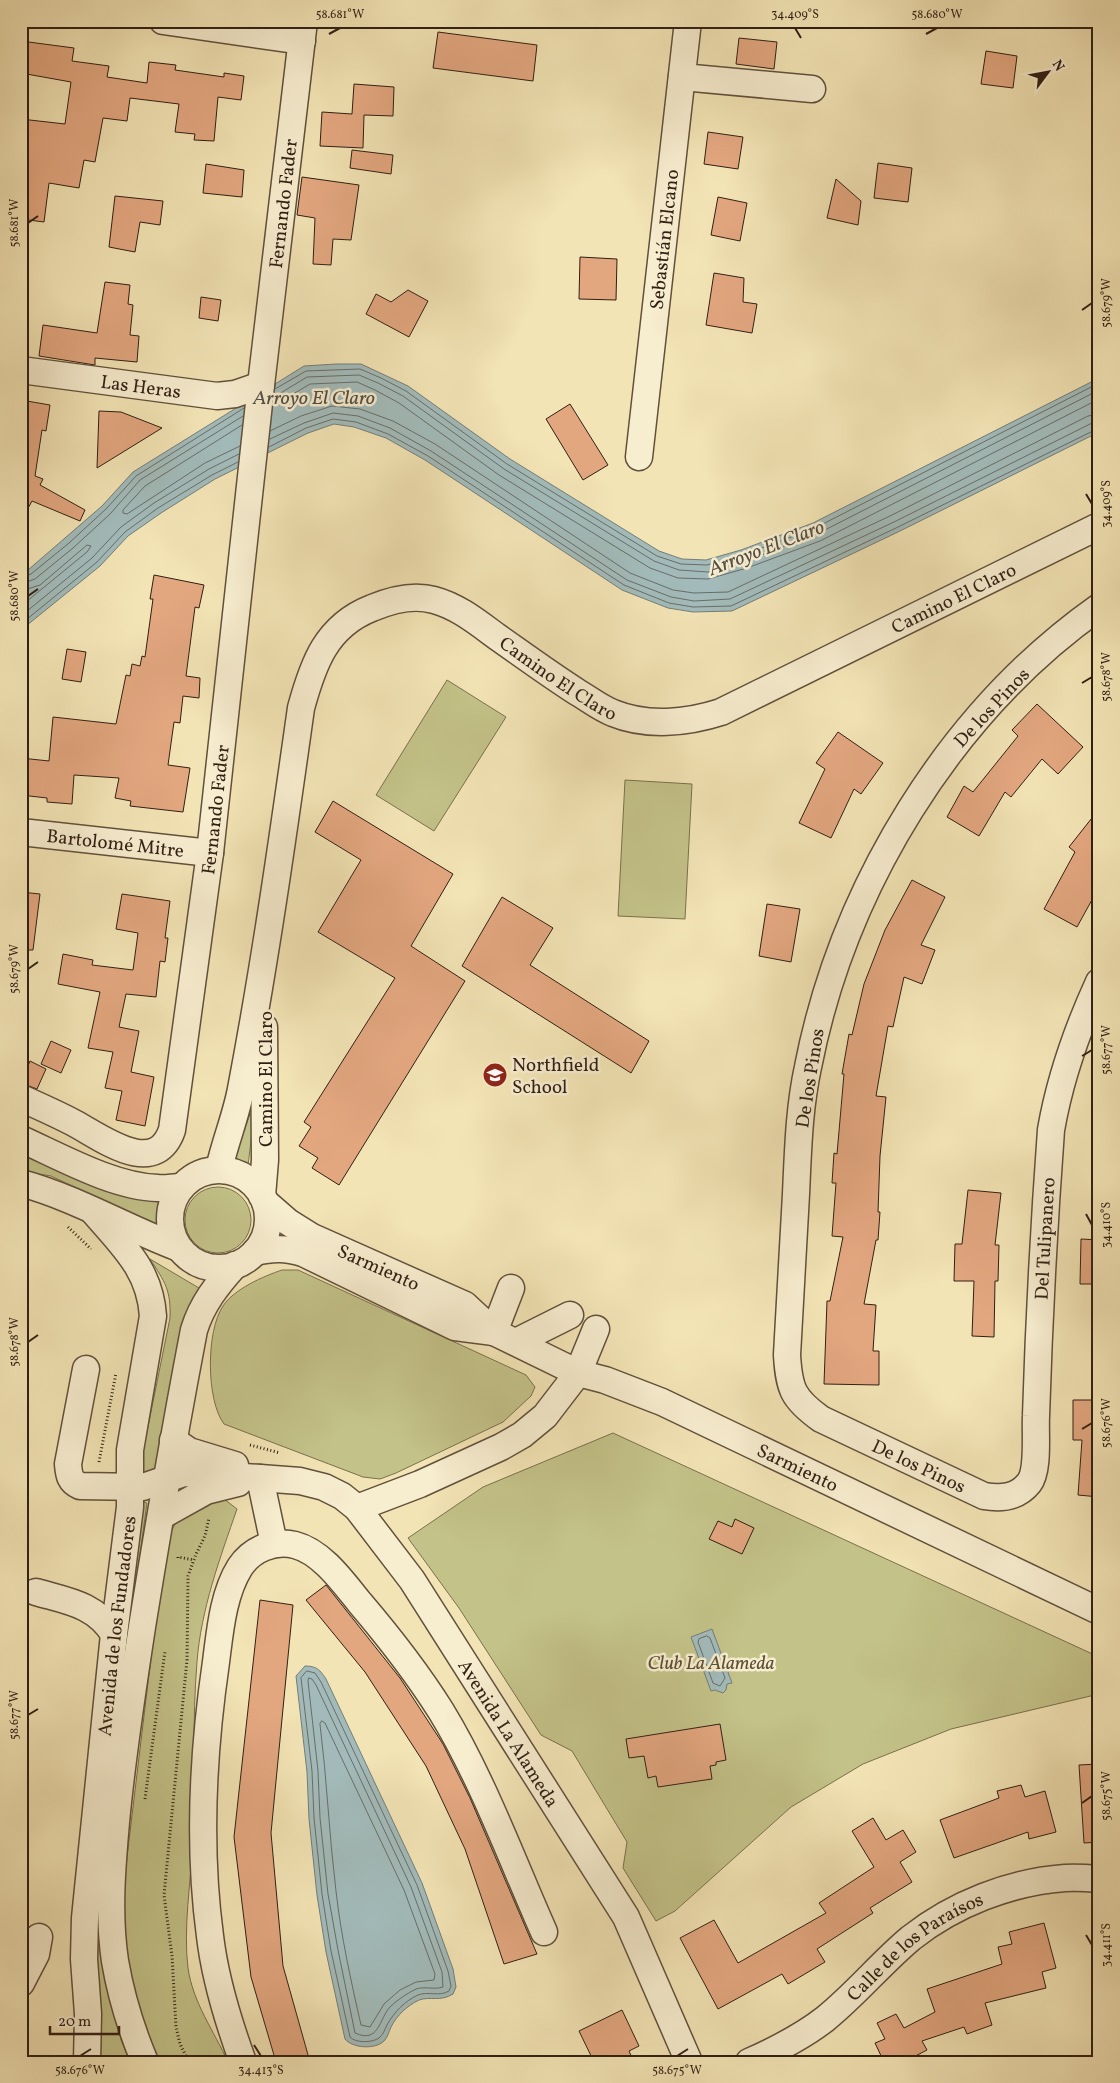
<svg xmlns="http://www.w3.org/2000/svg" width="1120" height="2083" font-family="Vollkorn,serif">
<rect width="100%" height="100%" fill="#f3e4b5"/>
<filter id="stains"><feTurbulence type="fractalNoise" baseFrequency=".004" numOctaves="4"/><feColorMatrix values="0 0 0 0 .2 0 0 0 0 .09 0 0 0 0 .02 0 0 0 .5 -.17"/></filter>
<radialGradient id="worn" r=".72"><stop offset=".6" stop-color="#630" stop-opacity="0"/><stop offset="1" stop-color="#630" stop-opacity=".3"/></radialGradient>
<g fill="#c3c288" stroke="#7a704e">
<path d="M447,680L506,717L434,831L376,795Z"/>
<path d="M625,780L692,784L685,919L618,916Z"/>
<path d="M250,1114L254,1116L248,1166L233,1161Z"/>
<path d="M21,1153L161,1199L158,1226L51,1176L21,1171Z"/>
<circle cx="218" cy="1220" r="33"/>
<path d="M150,1259L204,1291L156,1468L142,1476H138L170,1318C171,1290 165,1282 150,1259Z"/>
<path d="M282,1270H298L526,1375L535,1387L531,1396L503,1422L396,1473L380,1479L363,1477L224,1424C206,1400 206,1331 223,1306C234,1289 264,1276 282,1270Z"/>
<path d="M613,1433L1099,1657V1694L951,1729L863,1764L791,1807L675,1911L656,1921L623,1868L627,1842L572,1751L541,1735L459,1608L408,1538L483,1487Z"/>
<path d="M224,1499L237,1509C220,1558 201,1609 197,1662C192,1721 195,1781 193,1840C191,1881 183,1928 188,1968C193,2003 214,2031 228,2062H153L145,2044L125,1952L124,1882L160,1583C165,1557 166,1519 194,1507C203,1504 214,1502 224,1499Z"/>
<path d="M141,1501L147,1503L120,1699L105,1976L121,2040L130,2062H98L95,1905Z"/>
</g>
<g fill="#a2bbba" stroke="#747d78">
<path d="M336,364H361L408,386L510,459L659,551L682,559L706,560L741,550L813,523L1099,378V432L898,532L732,611L693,612L668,608L622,590L425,460L386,438L354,427L334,424L308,433L215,479L161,513L128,536L100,566L21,630V573L28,570L102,506L133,472L304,366Z"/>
<path d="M712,1629L732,1683L727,1684L726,1690L723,1693L715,1690L711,1691L691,1637Z"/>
<path d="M305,1666C317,1666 320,1670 326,1679L422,1883L453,1969L456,1987L453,1994C440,2002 431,1996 419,2000C407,2006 397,2015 391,2027C389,2031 388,2037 384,2041C375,2050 352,2048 345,2039L326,1952L317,1895L309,1819L307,1772L296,1676Z"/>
</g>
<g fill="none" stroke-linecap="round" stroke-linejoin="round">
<g stroke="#696d67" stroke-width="1">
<path d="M275,389L306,371L360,369L381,378L406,391L507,464L657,556L681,564L707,565L743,555L815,528L1099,383"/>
<path d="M274,397L307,377L359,375L378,383L403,396L504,469L654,561L679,570L708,572L745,561L817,534L1099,390"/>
<path d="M273,406L310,384L357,382L375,390L399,403L499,475L650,568L678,578L708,579L747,568L820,541L1099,399"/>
<path d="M270,431L301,416L332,406L360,409L393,421L435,444L630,573L673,590L694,593L728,592L890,516L1088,416L1099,414"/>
<path d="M270,439L304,423L333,413L358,416L390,428L431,451L627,580L671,597L694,601L730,599L894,522L1092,423L1099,422"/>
<path d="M240,446L205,463L127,514L123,513V510L145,486L242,425"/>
<path d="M269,447L306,428L333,419L356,422L388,434L428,456L624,585L669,603L693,607L731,606L896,528L1099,428"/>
<path d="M21,577L31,574L69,543L106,509L136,476L244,408"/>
<path d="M21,584L35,579L73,548L110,514L140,480L243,416"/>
<path d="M21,591L40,585L87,545L91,546L87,552L21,606"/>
<path d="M21,616L92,558L121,527L154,503L209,469L239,454"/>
<path d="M21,624L97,562L125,532L158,508L212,475L238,462"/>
<path d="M707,1636L710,1638L725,1678L720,1686L713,1683L698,1642L699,1639Z"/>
<path d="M307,1671L315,1673L321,1682L417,1885L448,1971L451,1986L449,1991C439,1997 428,1991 418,1995C405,2001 394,2012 387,2025C385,2029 383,2035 379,2038C372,2043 355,2043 350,2037L331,1951L322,1894L314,1818L312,1771L301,1678Z"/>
<path d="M309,1678L312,1679L316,1685L411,1887L442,1972L443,1987C434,1990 425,1986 416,1989C408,1993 397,2000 390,2007C379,2019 379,2044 355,2033L338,1950L328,1894L320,1818L318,1771L308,1681Z"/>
<path d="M322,1721L325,1723L404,1890L435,1974L434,1980L416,1982L400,1990L384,2004L370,2027L361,2025C351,1981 341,1936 336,1891C329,1835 327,1779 320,1724Z"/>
</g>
</g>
<g fill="#e3a780" stroke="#301f14">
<path d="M438,32L537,45L533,81L433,68Z"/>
<path d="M739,38L777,42L774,69L736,64Z"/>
<path d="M21,41L74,48L72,61L109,66L107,77L147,83L149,62L176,65L175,70L224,77V73L244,76L241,100L218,97L214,141L194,140L195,134L175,132L179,104L130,98L127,121L103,118L95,162L84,160L79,188L49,183L44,222L21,219V119L65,124L71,82L21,73Z"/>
<path d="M986,51L1017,56L1013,88L981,84Z"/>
<path d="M354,84L394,87L393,116L364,115L363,148L320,146L322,112L352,114Z"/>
<path d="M708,132L743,137L738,169L704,164Z"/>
<path d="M352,150L393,155L391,174L350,168Z"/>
<path d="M878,163L912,168L908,202L874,198Z"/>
<path d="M206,164L244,170L242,197L203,193Z"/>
<path d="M302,177L359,185L351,240L333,239L331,265L313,264L315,218L297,215Z"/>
<path d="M836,179L861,201L858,225L827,218Z"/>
<path d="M115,196L163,201L160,225L140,222L135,252L109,247Z"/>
<path d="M718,197L747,203L740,241L711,235Z"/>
<path d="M580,257L617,259L616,300L579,299Z"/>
<path d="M714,273L744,278L743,302L757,304L752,333L706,325Z"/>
<path d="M105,282L130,285L128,304L133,305L130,335L139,336L137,362L95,358V365L39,356L43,325L97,333Z"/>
<path d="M408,290L428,301L409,337L366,314L376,294L391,302Z"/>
<path d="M201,297L221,300L218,321L199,318Z"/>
<path d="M21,400L50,405L46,431L42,430L35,476L43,479L40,485L85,510L80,521L32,501L21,521Z"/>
<path d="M570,404L608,465L583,480L546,419Z"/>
<path d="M99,411L121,412L162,428L97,468Z"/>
<path d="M154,575L204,585L199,608L195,607L186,676L200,678L199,698L183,696L180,723L174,722L168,765L190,768L183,812L130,806L131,801L115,798L119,778L74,775L72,804L47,802V798L21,795V758L49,761L53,717L116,724L126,675L130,676L132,664L140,666L142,656L145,657L153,599H150Z"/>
<path d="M67,649L86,652L81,682L62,679Z"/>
<path d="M1037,704L1083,747L1058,774L1042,759L1011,797L1005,792L979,836L947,817L964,786L973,792L1018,736L1012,730Z"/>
<path d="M838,732L883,763L861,794L854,789L831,838L799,823L825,769L816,763Z"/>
<path d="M333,801L453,874L411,946L465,981L339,1185L312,1168L318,1158L299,1146L311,1127L304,1122L395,978L318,932L361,860L315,832Z"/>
<path d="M1099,809V887L1077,927L1044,909L1075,852L1069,847Z"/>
<path d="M912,880L945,897L921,945L935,950L922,984L904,977L893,1027L888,1026L876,1096L886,1097L880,1156L878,1212H880L878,1240H876L864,1304L876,1305L873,1351H879V1385L824,1384L827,1301H830L843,1237L832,1236L836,1183H832L834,1153L837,1154L844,1074H842L849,1034L852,1035L864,984L885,930Z"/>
<path d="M21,892L40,894L33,950H21Z"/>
<path d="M122,894L170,901L165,938H168L165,962L160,961L156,997L126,994L119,1027L139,1031L131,1072L154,1077L145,1126L116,1120L122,1091L105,1088L113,1052L88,1048L100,992L58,984L63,954L93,960L92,965L133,970L138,933L116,929Z"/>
<path d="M502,897L553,928L530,965L649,1041L631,1073L462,966Z"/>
<path d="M767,904L800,909L791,962L759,956Z"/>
<path d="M51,1041L71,1050L61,1073L41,1064Z"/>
<path d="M30,1061L46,1069L37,1089L21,1083Z"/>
<path d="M968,1190L1001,1193L995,1245H999L998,1281H995L994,1337L972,1336L974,1281H954L955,1244H962Z"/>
<path d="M1081,1239L1099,1240V1284H1080Z"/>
<path d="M1073,1400H1099V1497L1078,1495L1082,1440H1073Z"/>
<path d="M735,1519L754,1528L742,1554L709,1539L718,1521L732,1527Z"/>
<path d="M326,1585L400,1678L443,1744L470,1798L537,1954L504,1964L465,1849L426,1766L365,1672L306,1600Z"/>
<path d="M260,1600L293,1605L271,1833L283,1966L310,2062H276L251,1977L234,1837Z"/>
<path d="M720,1724L726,1760L716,1762V1765L710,1766L712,1779L658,1787L656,1776L648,1778L644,1756L629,1758L626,1739Z"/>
<path d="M1099,1764V1842L1084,1843L1079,1765Z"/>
<path d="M1021,1785L1025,1797L1045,1791L1056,1832L1029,1839L1028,1832L954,1858L940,1820L999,1798L997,1791Z"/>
<path d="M873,1818L886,1840L903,1830L916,1852L900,1862L912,1882L870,1908L873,1913L817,1949L825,1962L788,1984L782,1974L718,2009L680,1938L714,1920L738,1963L826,1913L819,1903L874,1867L852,1831Z"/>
<path d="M1044,1923L1056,1968L1042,1972L1046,1988L985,2003L992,2025L967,2034L964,2027L922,2041L927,2050L904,2062H884L875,2043L885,2039L877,2023L896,2014L904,2028L935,2012L927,1989L1002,1964L998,1947L1012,1944L1009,1932Z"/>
<path d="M622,2010L639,2046L629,2051L634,2062H594L579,2031Z"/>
</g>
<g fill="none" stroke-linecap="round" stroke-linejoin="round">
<defs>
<g id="minor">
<path d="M163,21L302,41"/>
<path d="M682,77L812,89"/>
<path id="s1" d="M21,370L217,396L235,394L261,385"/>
<path id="s2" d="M639,457L688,21"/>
<path id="s3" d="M1099,607C949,713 843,888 808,1067C799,1108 798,1151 796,1194C793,1247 790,1301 787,1355C789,1389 793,1399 821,1419L984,1496C1001,1499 1017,1498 1029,1483C1039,1470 1035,1433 1036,1416C1039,1321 1044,1225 1051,1130C1060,1078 1077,1030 1099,982"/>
<path id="s4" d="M21,832L210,853"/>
<path id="s5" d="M21,1098C39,1106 57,1114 74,1123C102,1138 155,1179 172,1130L210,853L261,385L304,21"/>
<path d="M21,1139C61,1157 114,1187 158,1188C165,1189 173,1187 181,1187"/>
<path id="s6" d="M219,1169C225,1142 236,1116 241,1089C265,963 283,836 301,708C313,664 326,626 372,608C391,600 413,594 434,600C457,606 477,622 496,636C523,655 549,674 577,692C589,699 600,708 613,713C647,727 687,723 721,712L1099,526"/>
<circle cx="219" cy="1219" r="49"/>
<path d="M21,1183C76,1198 126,1228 179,1248"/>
<path d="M262,1196L265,1160L264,1027"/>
<path id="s7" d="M265,1202L288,1222L312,1237L465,1305L494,1332L578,1373L605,1380L662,1402L1099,1611"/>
<path d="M255,1252C273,1248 286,1248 303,1253L455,1327L494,1332"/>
<path d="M494,1332L511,1288"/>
<path d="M516,1342L570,1315"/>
<path id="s8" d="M86,1369L68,1464C69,1474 69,1481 80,1486L143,1487L184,1473L260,1478L300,1481L324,1487L342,1496L357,1508L412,1580L626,1917L689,2062"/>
<path d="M173,1440L189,1451L235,1465"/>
<path d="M260,1478L274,1544"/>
<path d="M357,1508L420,1484L501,1447L522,1435L545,1416L578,1373L596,1329"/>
<path d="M161,1516L206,1491L238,1483"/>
<path d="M36,1592C67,1601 95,1604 114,1634"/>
<path d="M21,1983L36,1954L39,1937"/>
<path id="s9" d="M87,2062L88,2014L84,1959L85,1918L114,1634L130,1507V1450L153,1316C150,1269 122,1245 93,1211"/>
<path d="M145,2062C131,2029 121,1996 115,1961C108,1915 112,1867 116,1822C122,1757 132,1692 142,1627C158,1528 175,1429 194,1330C202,1304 217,1285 235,1265"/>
<path d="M243,2062C228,2021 215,1979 210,1936C198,1847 203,1751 216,1662C220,1631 223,1594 240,1567C252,1549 274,1540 295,1545C322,1552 343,1582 360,1603C389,1637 417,1673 441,1711C482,1778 512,1860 544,1932"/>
<path id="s10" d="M749,2062C776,2050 802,2037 825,2019C856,1994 881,1963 911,1938C954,1904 1010,1882 1065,1878C1076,1877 1088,1878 1099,1879"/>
</g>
</defs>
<use href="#minor" stroke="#61503c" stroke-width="29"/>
<g stroke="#301f14" stroke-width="3" stroke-dasharray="1 2.5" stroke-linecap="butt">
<path d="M68,1227L91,1249"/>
<path d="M250,1445L280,1453"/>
<path d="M99,1462L116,1373"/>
<path d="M178,1558V1557L194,1560"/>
<path d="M145,1799L165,1651"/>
<path d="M189,2062L180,2044L176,2027L172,1956L164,1895L187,1660L188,1576L196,1554L205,1536L209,1518"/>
</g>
<use href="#minor" stroke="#f7edcf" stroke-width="26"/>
</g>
<path fill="none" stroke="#301f14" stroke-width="2" d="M795,28L801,38M329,34L340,28M926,34L937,28M28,223L38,216M1082,310L1092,303M1086,494L1092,504M28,596L38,589M1082,683L1092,677M28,969L38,962M1082,1056L1092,1050M1086,1214L1092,1225M28,1342L38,1335M1082,1429L1092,1423M28,1715L38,1709M1082,1803L1092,1796M1086,1935L1092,1945M254,2045L261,2056M80,2056L91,2049M677,2056L688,2049"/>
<defs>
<symbol id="school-disc" viewBox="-11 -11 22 22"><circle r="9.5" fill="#8f2418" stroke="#f7edcf"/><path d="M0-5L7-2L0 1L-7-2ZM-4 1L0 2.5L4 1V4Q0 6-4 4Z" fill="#fff"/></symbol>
</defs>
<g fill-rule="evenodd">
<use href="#school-disc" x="481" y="1061" width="28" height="28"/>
</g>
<g text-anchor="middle" stroke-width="5" stroke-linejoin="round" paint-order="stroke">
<g font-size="19" fill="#301f14" stroke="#f7edcf">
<text dy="7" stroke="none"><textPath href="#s5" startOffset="1108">Fernando Fader</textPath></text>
<text dy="7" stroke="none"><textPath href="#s2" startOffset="219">Sebastián Elcano</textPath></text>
<text dy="7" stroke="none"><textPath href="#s1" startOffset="121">Las Heras</textPath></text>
<text dy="7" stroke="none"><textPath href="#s6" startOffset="1242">Camino El Claro</textPath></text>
<text dy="7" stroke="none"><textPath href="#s6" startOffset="808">Camino El Claro</textPath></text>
<text transform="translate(991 707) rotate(-47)" y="7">De los Pinos</text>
<text dy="7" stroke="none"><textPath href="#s5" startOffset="498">Fernando Fader</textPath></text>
<text dy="7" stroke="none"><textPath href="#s4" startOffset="95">Bartolomé Mitre</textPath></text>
<text transform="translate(809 1078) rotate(-81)" y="7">De los Pinos</text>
<text transform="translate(265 1079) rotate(-90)" y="7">Camino El Claro</text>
<text dy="7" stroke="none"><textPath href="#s3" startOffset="1398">Del Tulipanero</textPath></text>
<text dy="7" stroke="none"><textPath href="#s7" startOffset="132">Sarmiento</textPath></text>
<text dy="7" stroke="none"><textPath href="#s3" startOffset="1031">De los Pinos</textPath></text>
<text dy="7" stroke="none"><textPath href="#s7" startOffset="599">Sarmiento</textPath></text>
<text dy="7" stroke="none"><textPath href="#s9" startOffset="438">Avenida de los Fundadores</textPath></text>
<text dy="7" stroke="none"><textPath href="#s8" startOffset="682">Avenida La Alameda</textPath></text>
<text dy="7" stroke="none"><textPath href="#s10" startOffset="204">Calle de los Paraísos</textPath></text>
</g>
<g font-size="19" fill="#301f14" stroke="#f7edcf" text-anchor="start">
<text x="512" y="1071">Northfield<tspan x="512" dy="22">School</tspan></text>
</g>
<g font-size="19" font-style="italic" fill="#5c5037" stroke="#f7edcf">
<text x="711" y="1669">Club La Alameda</text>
</g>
<g font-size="20" font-style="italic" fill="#524e46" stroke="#f7edcf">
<text x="314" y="404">Arroyo El Claro</text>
<text transform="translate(766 547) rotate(-21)" y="7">Arroyo El Claro</text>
</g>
</g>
<rect width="1120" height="2083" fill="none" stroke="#f3e4b5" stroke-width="55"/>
<g transform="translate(1048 72) rotate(58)" stroke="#f7edcf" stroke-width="4" paint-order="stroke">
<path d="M0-4L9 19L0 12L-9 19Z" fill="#301f14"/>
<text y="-8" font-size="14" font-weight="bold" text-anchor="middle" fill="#301f14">N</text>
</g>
<path d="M50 2026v8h69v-8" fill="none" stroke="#301f14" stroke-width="2.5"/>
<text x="58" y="2026" font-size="15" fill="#301f14" stroke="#f7edcf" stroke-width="4" paint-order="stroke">20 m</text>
<rect x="28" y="28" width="1064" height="2028" fill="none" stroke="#301f14" stroke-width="2"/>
<g font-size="12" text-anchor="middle" fill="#301f14">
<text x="340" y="18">58.681°W</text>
<text x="795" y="18">34.409°S</text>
<text x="937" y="18">58.680°W</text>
<text transform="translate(14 223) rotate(-90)" y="4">58.681°W</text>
<text transform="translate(1106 303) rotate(-90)" y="4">58.679°W</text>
<text transform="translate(1106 504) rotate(-90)" y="4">34.409°S</text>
<text transform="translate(14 596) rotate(-90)" y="4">58.680°W</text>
<text transform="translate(1106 677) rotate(-90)" y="4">58.678°W</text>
<text transform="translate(14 969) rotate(-90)" y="4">58.679°W</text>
<text transform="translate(1106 1050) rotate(-90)" y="4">58.677°W</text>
<text transform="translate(1106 1225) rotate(-90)" y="4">34.410°S</text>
<text transform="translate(14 1342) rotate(-90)" y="4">58.678°W</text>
<text transform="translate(1106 1423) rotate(-90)" y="4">58.676°W</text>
<text transform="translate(14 1715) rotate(-90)" y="4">58.677°W</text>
<text transform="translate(1106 1796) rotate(-90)" y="4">58.675°W</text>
<text transform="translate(1106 1945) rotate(-90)" y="4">34.411°S</text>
<text x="80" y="2074">58.676°W</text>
<text x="261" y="2074">34.413°S</text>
<text x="677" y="2074">58.675°W</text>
</g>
<rect width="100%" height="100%" filter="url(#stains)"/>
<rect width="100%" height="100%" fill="url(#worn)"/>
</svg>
